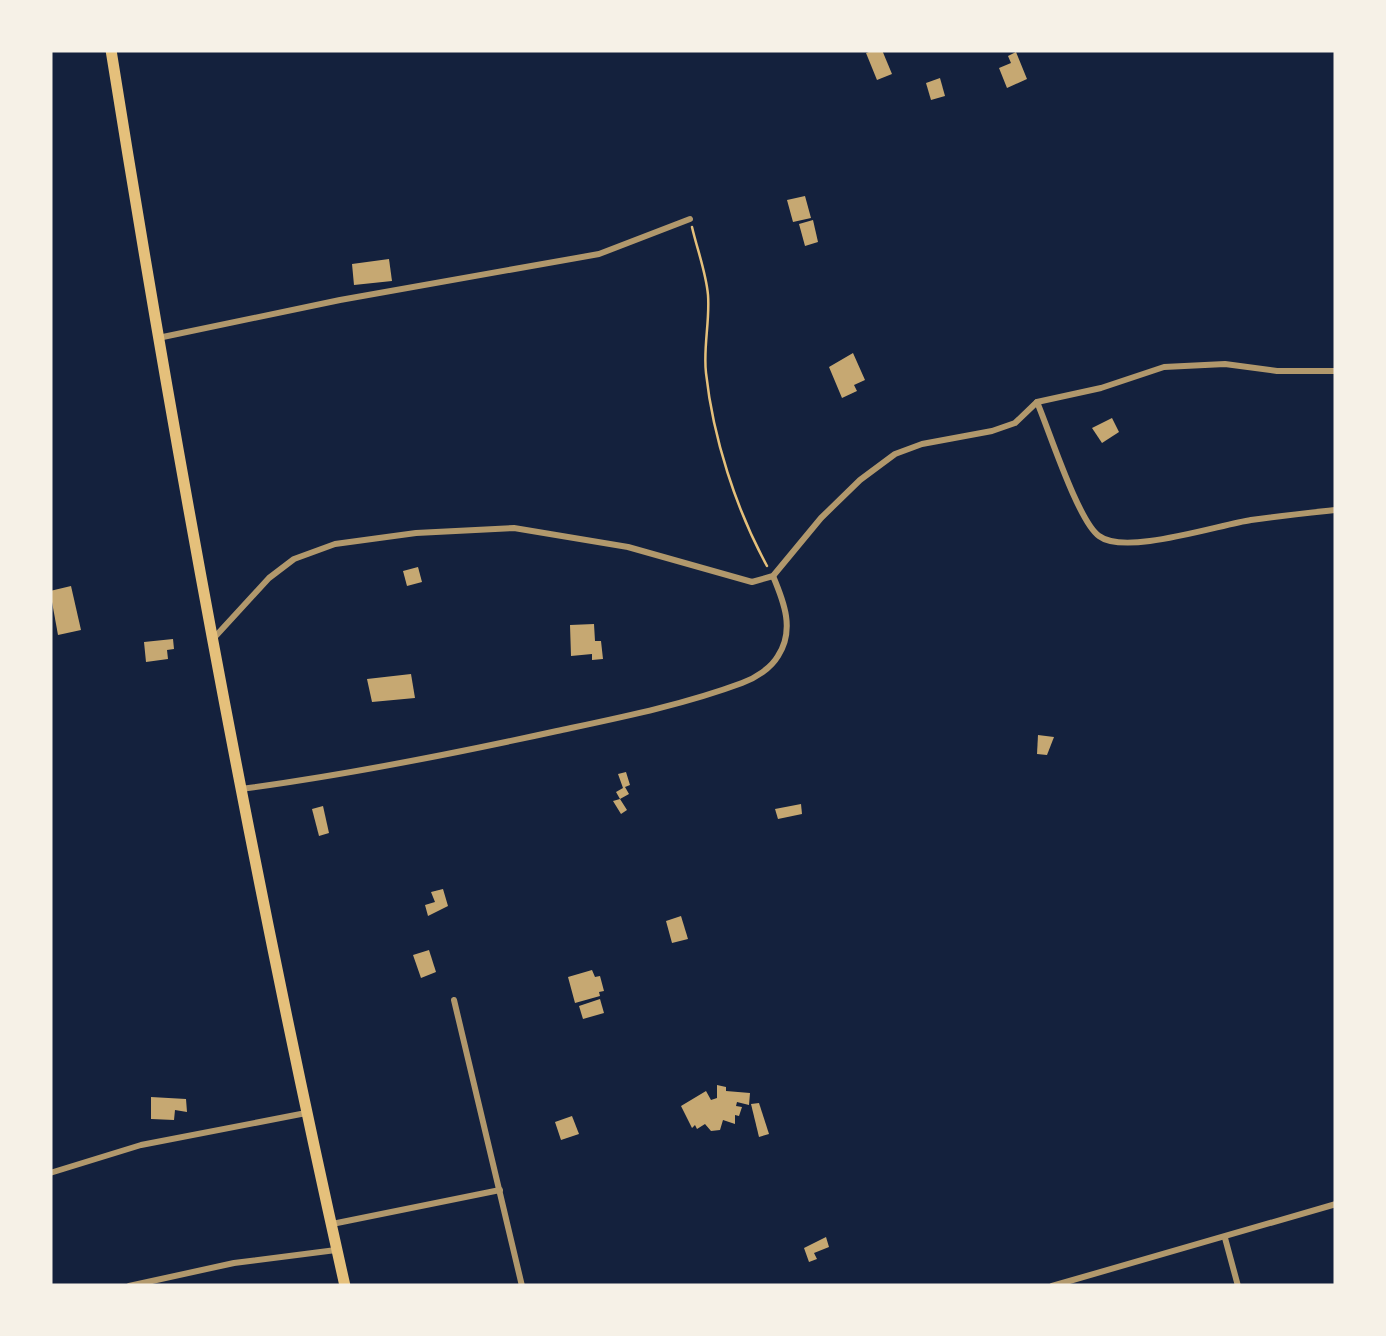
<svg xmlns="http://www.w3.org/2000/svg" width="1386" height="1336" font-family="Roboto,sans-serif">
<rect width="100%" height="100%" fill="#14213d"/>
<g fill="#c6a872">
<path d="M874,50H882L892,74L877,80L866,53Z"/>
<path d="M1016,52L1027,79L1007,88L999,68L1011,63L1008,56Z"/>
<path d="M940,78L945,96L931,100L926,83Z"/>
<path d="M805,196L811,218L793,222L787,200Z"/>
<path d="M813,220L818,242L805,246L799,224Z"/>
<path d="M389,259L392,281L354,285L352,264Z"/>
<path d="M853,353L865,380L854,385L857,391L842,398L829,367Z"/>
<path d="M1112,418L1119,432L1102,443L1092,428Z"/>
<path d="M418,567L422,582L407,586L403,571Z"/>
<path d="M71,586L81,630L58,635L50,591Z"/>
<path d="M594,624L595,641H601L603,659L592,660V654L571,656L570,625Z"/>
<path d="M173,639L174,649L167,650L168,659L146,662L144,642Z"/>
<path d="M411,674L415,698L372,702L367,679Z"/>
<path d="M1038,735L1054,737L1047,755L1037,754Z"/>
<path d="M626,772L630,785L625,787L629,794L620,799L627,810L621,814L613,801L620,799L616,792L623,788L618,774Z"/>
<path d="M801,804L802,814L778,819L775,809Z"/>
<path d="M323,806L329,833L319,836L312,809Z"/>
<path d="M443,889L448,906L428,916L425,905L435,902L431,892Z"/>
<path d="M681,916L688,939L672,943L666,921Z"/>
<path d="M429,950L436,972L421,978L413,955Z"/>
<path d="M592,970L595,977L600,976L604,991L599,992L600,996L575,1003L568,977Z"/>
<path d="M600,999L604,1013L583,1019L579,1006Z"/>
<path d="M717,1085L726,1087V1091L750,1093L749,1105L737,1102L736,1106L742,1107L739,1116L735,1115V1124L723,1120L720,1130L711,1131L705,1124L697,1129L695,1125L692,1128L681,1106L706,1091L711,1100L717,1098Z"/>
<path d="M151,1097L186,1099L187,1112L175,1110L174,1120L151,1119Z"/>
<path d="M759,1103L769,1134L759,1137L751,1104Z"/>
<path d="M572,1116L579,1134L561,1140L555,1122Z"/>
<path d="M826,1237L829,1247L814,1253L817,1259L809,1262L804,1248Z"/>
</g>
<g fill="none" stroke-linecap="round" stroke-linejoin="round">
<path stroke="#e5c07b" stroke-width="2.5" d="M692,227C697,249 706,272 708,295C710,321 703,348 706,373C713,438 736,509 767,566"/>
<g stroke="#b1986c" stroke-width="6">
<path d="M158,338L340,300L599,254L690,219"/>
<path d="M1037,402C1049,430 1078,521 1099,536C1125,556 1218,525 1251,520C1279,516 1308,513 1336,510"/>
<path d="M213,639L269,578L294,559L335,544L416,533L514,528L628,547L752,582L773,576L821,518L860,480L895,454L922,444L992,431L1015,423L1037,402L1101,388L1164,367L1225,364L1277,371H1336"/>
<path d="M241,789C347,775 452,754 557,731C618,718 683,705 742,683C756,678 771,668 778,656C795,630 784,602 773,576"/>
<path d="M454,1000L522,1286"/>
<path d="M50,1173L141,1145L306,1113"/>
<path d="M332,1224L500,1190"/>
<path d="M1225,1238L1238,1286"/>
<path d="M129,1286L234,1263L336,1250"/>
<path d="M1052,1286L1336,1204"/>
</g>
<path stroke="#e5c07b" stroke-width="11" d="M111,50C177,464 253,877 345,1286"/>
</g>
<rect width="1386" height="1336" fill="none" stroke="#f6f1e7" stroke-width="105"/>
</svg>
